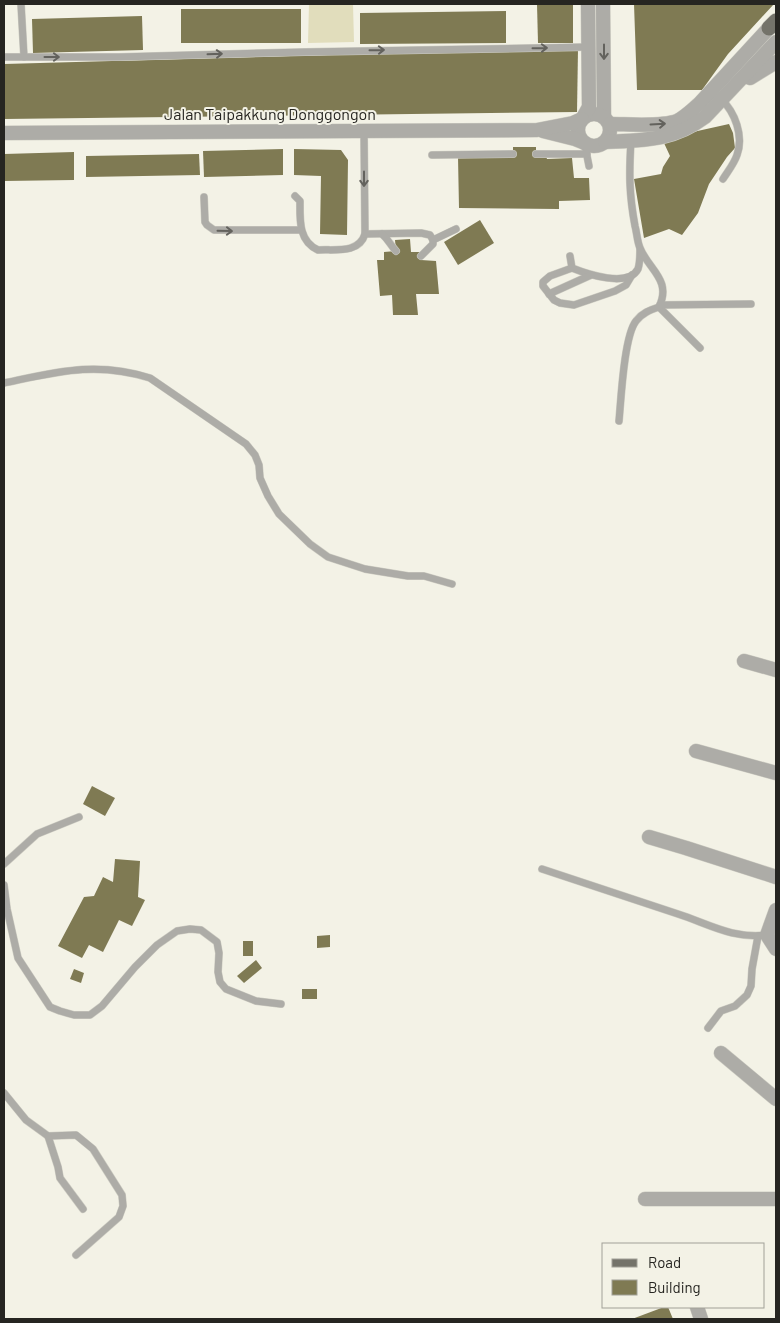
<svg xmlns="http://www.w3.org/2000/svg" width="780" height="1323" font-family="Barlow,sans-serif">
<rect width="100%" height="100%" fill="#f3f2e6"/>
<path fill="#e1ddbc" d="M309,4H353L354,42L308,43Z"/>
<g fill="#7f7a53">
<path d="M537,4H573V43H538Z"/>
<path d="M634,4H774L728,54L702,90H637Z"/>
<rect x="181" y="9" width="120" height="34"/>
<path d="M506,11V43L360,44V13Z"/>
<path d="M142,16L143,50L33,53L32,19Z"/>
<path d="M578,48L577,112L4,119V64Z"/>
<path d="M729,124L733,133L735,148L727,157L709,184L698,213L682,235L669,229L644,238L634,179L661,174L663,167L670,156L664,143L693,132Z"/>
<path d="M513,147H536V156H546L547,159L572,158L574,178H589L590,200L559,201V209L459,208L458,157L513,156Z"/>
<path d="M283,149V175L204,177L203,151Z"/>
<path d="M294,149L341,150L348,160L347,235L320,234L321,176L294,175Z"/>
<path d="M74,152V180L4,181V154Z"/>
<path d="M199,154L200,175L86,177V156Z"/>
<path d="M480,220L494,243L458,265L444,242Z"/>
<path d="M410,239L411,252H421V260L436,261L439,294H416L418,315H393L392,295L380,296L377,260H384V252L396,251L395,240Z"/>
<path d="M92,786L115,798L105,816L83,804Z"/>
<path d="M115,859L140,861L138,897L145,900L132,926L119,920L103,952L89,945L82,958L58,946L84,897L94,896L103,877L113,882Z"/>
<path d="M330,935V947L317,948V936Z"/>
<rect x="243" y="941" width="10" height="15"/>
<path d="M256,960L262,968L244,983L237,976Z"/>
<path d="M74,969L84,973L81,983L70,979Z"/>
<rect x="302" y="989" width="15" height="10"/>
<path d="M664,1307H668L673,1319H632Z"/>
</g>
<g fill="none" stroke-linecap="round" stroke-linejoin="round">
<defs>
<g id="lane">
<path d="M21,4L24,57"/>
<path d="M4,57H119L305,52L588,47"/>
<path d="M721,99C735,112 744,136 737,155C734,164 728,171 723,179"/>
<path d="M586,151L589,166"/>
<path d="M536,154H587"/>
<path d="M432,155L513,154"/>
<path d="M295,196L300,201C300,219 298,241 318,250C335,249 359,254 365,234L364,131"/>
<path d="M204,197L205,222L207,225L214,230H301"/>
<path d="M365,234L421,233L430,235L433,240V244L421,256"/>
<path d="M382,234C389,240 390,245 396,251"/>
<path d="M433,240L456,229"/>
<path d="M570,256L572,268C587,274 628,288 638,269C640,263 640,255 640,249"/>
<path d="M572,268L550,276L543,282V286L554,300L560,303L574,305L615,291L626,285L632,275"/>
<path d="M549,294L591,275"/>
<path d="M660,305L751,304"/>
<path d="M659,307L700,348"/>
<path d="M4,383C57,372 96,361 150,378L246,444L255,455L259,465L260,478L268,496L279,514L310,544L328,557L365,569L408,576H424L452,584"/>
<path d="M619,421C621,400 624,336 636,321C642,313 650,310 659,307C672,280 649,270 640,248C637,241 637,233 635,226C629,194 629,173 631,141"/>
<path d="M4,864L37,834L79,817"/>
<path d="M542,869C587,884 632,899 678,914C709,924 732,939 767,935"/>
<path d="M4,885L7,909L18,958L50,1007L60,1011L74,1015H90L102,1006L135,967L157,945L177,931L190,929L201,930L217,942L219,953L218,972L220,982L226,989L256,1001L281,1004"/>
<path d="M708,1028L721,1011L735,1006L747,995L751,986L752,969L758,936"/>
<path d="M4,1093L26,1120L48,1136L76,1135L93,1149L122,1195L123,1206L119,1217L76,1255"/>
<path d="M48,1136L58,1167L60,1178L83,1209"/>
</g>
<g id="street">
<path d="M603,4L604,117"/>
<path d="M750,78L776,62"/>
<circle cx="594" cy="130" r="16"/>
<path d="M584,116L589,107L588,4"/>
<path d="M610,124C627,124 662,127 677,121C685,117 692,110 699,104L769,28L776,23"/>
<path d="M543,131L575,139L585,143"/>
<path d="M4,133L537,130L573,123L582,119"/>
<path d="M605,142C644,140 673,141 705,117L776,42"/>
<path d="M744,661L776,670"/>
<path d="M696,751L776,773"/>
<path d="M649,837L686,848L776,877"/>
<path d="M776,910L767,935L776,949"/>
<path d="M721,1053L776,1099"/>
<path d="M645,1199H776"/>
<path d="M697,1307L701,1319"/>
</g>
<path id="primary" d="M769,28L776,21"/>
</defs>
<use href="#lane" stroke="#cecdc3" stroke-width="8"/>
<use href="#street" stroke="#cecdc3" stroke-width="15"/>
<use href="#primary" stroke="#cecdc3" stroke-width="16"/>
<use href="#lane" stroke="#adaca7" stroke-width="7"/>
<use href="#street" stroke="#adaca7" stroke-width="14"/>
<use href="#primary" stroke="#74736a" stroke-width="15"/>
</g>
<defs><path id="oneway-shaft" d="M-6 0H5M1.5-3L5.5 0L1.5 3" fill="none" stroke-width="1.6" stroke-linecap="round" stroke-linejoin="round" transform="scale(1.25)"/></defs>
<g stroke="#63625d">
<use href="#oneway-shaft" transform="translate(540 48) rotate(-1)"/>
<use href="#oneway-shaft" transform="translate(377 50) rotate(-1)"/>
<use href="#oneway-shaft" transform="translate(604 52) rotate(90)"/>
<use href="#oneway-shaft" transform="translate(215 54) rotate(-2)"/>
<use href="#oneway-shaft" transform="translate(52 57)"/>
<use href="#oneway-shaft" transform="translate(658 124) rotate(-3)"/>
<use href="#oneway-shaft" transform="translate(364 179) rotate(90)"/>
<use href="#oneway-shaft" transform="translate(225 231) rotate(1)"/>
</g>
<g text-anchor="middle" stroke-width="4" stroke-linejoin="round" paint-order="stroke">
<g font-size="16" fill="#262521" stroke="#f3f2e6">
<text x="270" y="120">Jalan Taipakkung Donggongon</text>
</g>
</g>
<rect width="780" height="1323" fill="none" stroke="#262521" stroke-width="10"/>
<rect x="602" y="1243" width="162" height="65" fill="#f3f2e6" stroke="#a1a097"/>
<rect x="612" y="1259" width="25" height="8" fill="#74736a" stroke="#a1a097"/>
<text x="648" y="1268" font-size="15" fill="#262521">Road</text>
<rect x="612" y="1280" width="25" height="15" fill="#7f7a53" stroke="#a1a097"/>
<text x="648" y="1293" font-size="15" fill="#262521">Building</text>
</svg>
